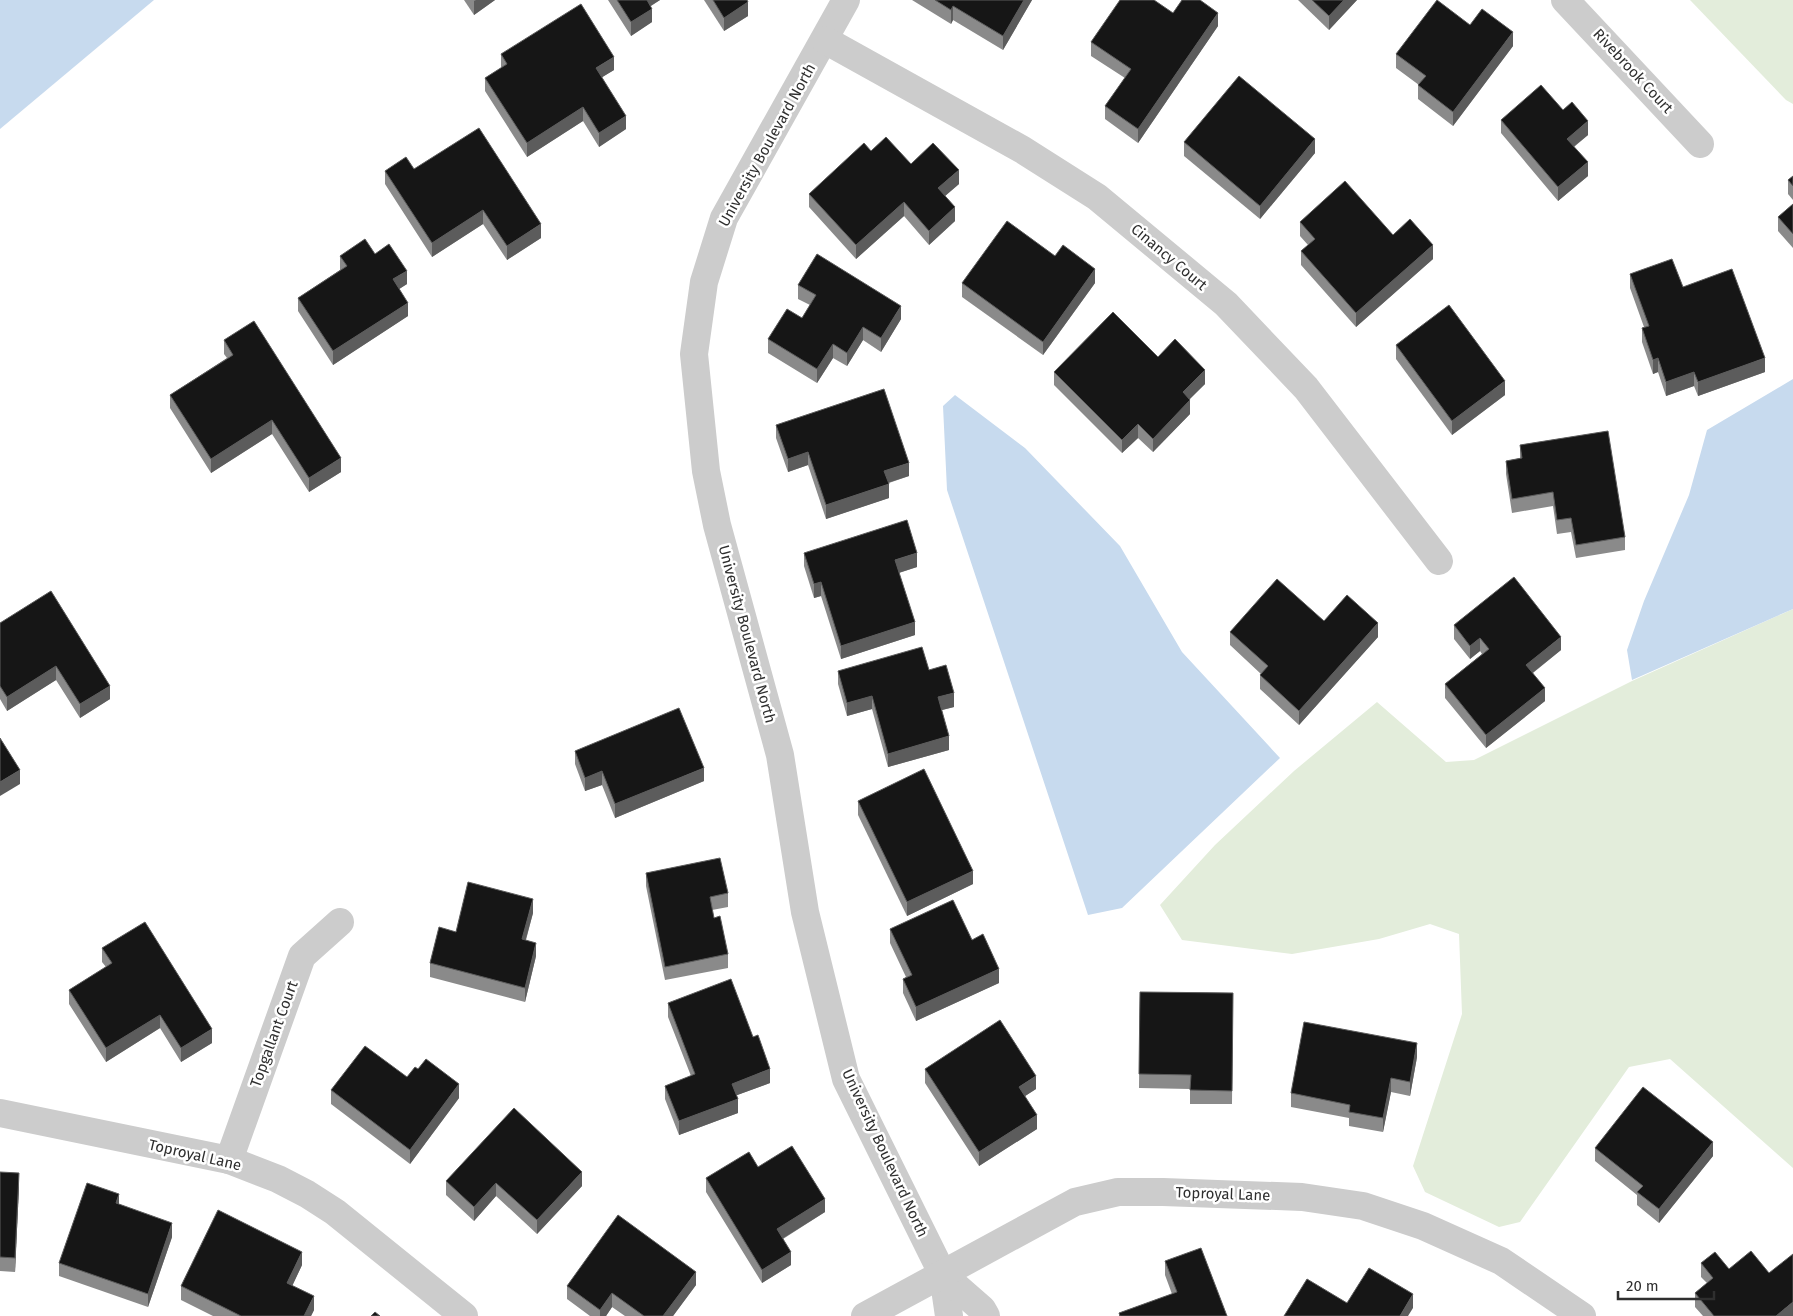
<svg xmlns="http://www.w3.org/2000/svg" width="1793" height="1316" font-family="'Fira Sans',sans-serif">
<rect width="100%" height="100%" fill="#fff"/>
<g fill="#e3eddb">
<path d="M1690,0H1793V104L1786,100Z"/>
<path d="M1793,609V1168L1670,1059L1629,1067L1520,1222L1499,1227L1425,1192L1413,1166L1462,1014L1459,934L1430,924L1379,939L1292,954L1182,940L1160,905L1215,845L1294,771L1377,702L1446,762L1474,760L1632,681Z"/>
</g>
<g fill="#c7daee">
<path d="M0,0H154L0,129Z"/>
<path d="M1793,379V609L1632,680L1627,650L1644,601L1689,495L1707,430Z"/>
<path d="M955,395L1025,448L1120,546L1182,652L1280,758L1122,908L1088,915L947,490L943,406Z"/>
</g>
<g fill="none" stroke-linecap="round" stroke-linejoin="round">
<g stroke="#ccc" stroke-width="28">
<path d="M846,0L724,218L704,282L694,354L706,471L717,525L780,755L805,912L846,1079L943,1275L949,1316"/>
<path d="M1565,0L1700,144"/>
<path d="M825,40L1023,150L1097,197L1226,304L1306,388L1439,561"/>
<path d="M0,1113L229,1160L278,1179L307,1194L335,1212L464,1316"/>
<path d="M229,1160L302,956L340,922"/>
<path d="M943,1275L982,1309L986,1316"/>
<path d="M865,1316L1075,1202L1118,1192H1163L1302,1197L1363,1206L1423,1226L1501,1261L1582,1316"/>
</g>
</g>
<g fill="#8a8a8a">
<path d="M464,0H495L474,15Z"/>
<path d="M608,0H660L651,6L652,22L631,36Z"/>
<path d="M704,0H747L748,16L724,31Z"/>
<path d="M912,0H1032L1003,50L953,20L951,24Z"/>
<path d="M1298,0H1357L1329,30Z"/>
<path d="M1173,13L1218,26L1138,143L1105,119V106L1125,78L1091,56V42Z"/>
<path d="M1470,25L1513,46L1453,126L1418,99V85H1419L1396,68V54Z"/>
<path d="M501,54L614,70L602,77L626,129L599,147L583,121L527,157L485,91V78L501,68Z"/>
<path d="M1563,110L1588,135L1574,147L1588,176L1558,201L1501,133V120Z"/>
<path d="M1184,142L1315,153L1260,219L1184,156Z"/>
<path d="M871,151L911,164L959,184L945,196L955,221L929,245L904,216L856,259L809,207V194Z"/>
<path d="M414,169L541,238L507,260L483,224L432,257L385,184V171Z"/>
<path d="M1793,176V200L1788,194V180Z"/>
<path d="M1793,204V248L1778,231V217Z"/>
<path d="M1300,222L1393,235L1433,259L1356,327L1301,265V251L1308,245L1300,236Z"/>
<path d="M375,254L407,284L399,289L408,316L333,365L298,311V298L340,270V256Z"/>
<path d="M1055,256L1095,283L1043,355L962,297V283Z"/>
<path d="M1630,274L1683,287L1765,372L1698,396L1694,386L1666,396L1658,372L1653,374L1642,342V328L1644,327L1630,288Z"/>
<path d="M798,285L901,319L881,352L863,340L847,366L833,358L817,383L768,353V339L802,318L810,305L798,299Z"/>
<path d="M224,340L341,472L309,492L272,434L211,473L170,408V395L227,358L224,354Z"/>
<path d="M1396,345L1505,395L1452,435L1396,359Z"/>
<path d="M1158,357L1205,384L1189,399L1190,414L1153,452L1138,438L1122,453L1054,385V372Z"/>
<path d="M776,425L909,476L889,483V498L826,519L808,465L788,472L776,438Z"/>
<path d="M1520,445L1625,537V550L1576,558L1571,532L1557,534L1553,506L1512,513L1506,474V461L1520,458Z"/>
<path d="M804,553L917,567L899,573L915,635L841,659L821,596L814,598L804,566Z"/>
<path d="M1324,621L1378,637L1299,725L1260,689V675L1261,674L1230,645V632Z"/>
<path d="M0,623L110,699L80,718L56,680L7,711L0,699Z"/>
<path d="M1454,625L1561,650L1533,673L1545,701L1486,748L1445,698V684L1482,654L1480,651L1470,659L1454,639Z"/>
<path d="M929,670L954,707L942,710L949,750L888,767L872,709L847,716L838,684V671Z"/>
<path d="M575,751L704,781L615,818L602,785L585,791L575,764Z"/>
<path d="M858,801L973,884L907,916L858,815Z"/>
<path d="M646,873L728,893V907L712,910L714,918L728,954V968L665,980L646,886Z"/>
<path d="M533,913L526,940L536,956L525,1002L430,977V963L456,932Z"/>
<path d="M890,929L972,940L999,983L916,1021L903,993V979L906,977L890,943Z"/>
<path d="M102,948L212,1043L181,1062L160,1028L106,1062L69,1004V990L106,967L102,962Z"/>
<path d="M1140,992L1233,993L1232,1104H1190V1089L1139,1088Z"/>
<path d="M668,1003L770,1083L737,1095L738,1113L679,1135L665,1099V1086L691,1076L668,1017Z"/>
<path d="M1417,1057L1410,1096L1391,1092L1383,1132L1349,1126V1118L1291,1107V1093Z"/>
<path d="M925,1069L1036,1089L1025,1096L1037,1129L979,1166L925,1083Z"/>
<path d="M331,1090L459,1098L410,1164L331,1104Z"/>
<path d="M1595,1148L1713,1156L1659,1223L1637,1205V1195L1595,1161Z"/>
<path d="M758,1167L825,1212L783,1239L791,1265L762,1283L706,1192V1178Z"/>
<path d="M0,1172L19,1187L15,1272L0,1271Z"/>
<path d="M446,1181L582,1186L537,1234L496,1196L474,1221L446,1195Z"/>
<path d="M119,1204L172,1237L148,1307L59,1276V1263Z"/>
<path d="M1165,1261L1227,1316H1119V1313L1172,1294L1165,1275Z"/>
<path d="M1701,1263L1729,1269L1793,1316H1703L1695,1307V1293L1707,1283L1701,1277Z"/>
<path d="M302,1265L292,1286L314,1310L311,1316H213L181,1300V1286Z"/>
<path d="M696,1285L673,1316H625L612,1307L606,1316H590L567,1299V1286Z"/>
</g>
<g fill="#5c5c5c">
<path d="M476,0H495L474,15V1Z"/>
<path d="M644,0H660L644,10Z"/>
<path d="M1024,0H1032L1003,50V36Z"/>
<path d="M1344,0H1357L1329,30V16Z"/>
<path d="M748,2V16L724,31V18Z"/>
<path d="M953,6V20L951,24V10Z"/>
<path d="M652,9V22L631,36V22Z"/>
<path d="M1218,13V26L1138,143V129Z"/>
<path d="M1513,32V46L1453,126V112Z"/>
<path d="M614,57V70L596,81V68Z"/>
<path d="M583,107V121L527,157V143Z"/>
<path d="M626,116V129L599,147V133Z"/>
<path d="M1588,121V135L1567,152V139Z"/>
<path d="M1315,139V153L1260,219V206Z"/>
<path d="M1588,162V176L1558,201V187Z"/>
<path d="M959,170V184L938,202V188Z"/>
<path d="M904,202V216L856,259V245Z"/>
<path d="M955,207V221L929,245V231Z"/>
<path d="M483,210V224L432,257V243Z"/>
<path d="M541,224V238L507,260V246Z"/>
<path d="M1433,245V259L1356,327V313Z"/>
<path d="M1095,269V283L1043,355V342Z"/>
<path d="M407,271V284L393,293V279Z"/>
<path d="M408,303V316L333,365V351Z"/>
<path d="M901,306V319L881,352V338Z"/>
<path d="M863,327V340L847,366V353Z"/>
<path d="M833,344V358L817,383V369Z"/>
<path d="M1658,358V372L1653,374V360Z"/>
<path d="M1765,358V372L1698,396V382Z"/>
<path d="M1205,370V384L1183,406V392Z"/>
<path d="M1694,372V386L1666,396V382Z"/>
<path d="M1505,381V395L1452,435V421Z"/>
<path d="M1190,400V414L1153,452V439Z"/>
<path d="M272,420V434L211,473V459Z"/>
<path d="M1138,424V438L1122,453V440Z"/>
<path d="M808,452V465L788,472V459Z"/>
<path d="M341,458V472L309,492V478Z"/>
<path d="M909,463V476L884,484V471Z"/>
<path d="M889,484V498L826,519V505Z"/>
<path d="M917,553V567L895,574V560Z"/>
<path d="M821,582V596L814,598V584Z"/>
<path d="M915,622V635L841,659V646Z"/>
<path d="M1378,623V637L1299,725V711Z"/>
<path d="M1561,637V650L1526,678V665Z"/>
<path d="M1480,638V651L1470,659V646Z"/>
<path d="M56,666V680L7,711V697Z"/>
<path d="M110,686V699L80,718V704Z"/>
<path d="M1545,688V701L1486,748V735Z"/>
<path d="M954,693V707L938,711V697Z"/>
<path d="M872,696V709L847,716V703Z"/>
<path d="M949,736V750L888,767V754Z"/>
<path d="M704,768V781L615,818V804Z"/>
<path d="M20,770V784L0,796V782Z"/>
<path d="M602,771V785L585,791V778Z"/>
<path d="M973,871V884L907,916V902Z"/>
<path d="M533,899V913L522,953V939Z"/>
<path d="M536,943V956L525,1002V988Z"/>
<path d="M999,969V983L916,1021V1007Z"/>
<path d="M160,1015V1028L106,1062V1048Z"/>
<path d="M212,1029V1043L181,1062V1048Z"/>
<path d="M1417,1043V1057L1410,1096V1082Z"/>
<path d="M770,1069V1083L732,1097V1084Z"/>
<path d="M1036,1076V1089L1019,1100V1087Z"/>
<path d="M1391,1078V1092L1383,1132V1118Z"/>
<path d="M459,1084V1098L410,1164V1150Z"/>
<path d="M738,1099V1113L679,1135V1121Z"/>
<path d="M1037,1115V1129L979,1166V1152Z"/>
<path d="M1713,1142V1156L1659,1223V1209Z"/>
<path d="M582,1172V1186L537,1234V1220Z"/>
<path d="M19,1173V1187L15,1272V1258Z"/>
<path d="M496,1183V1196L474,1221V1207Z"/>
<path d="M119,1194V1208L116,1203Z"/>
<path d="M825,1199V1212L777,1242V1229Z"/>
<path d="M172,1223V1237L148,1307V1294Z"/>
<path d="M302,1252V1265L287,1297V1283Z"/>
<path d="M791,1252V1265L762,1283V1270Z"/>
<path d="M696,1272V1285L673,1316H663Z"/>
<path d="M612,1293V1307L606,1316H600V1310Z"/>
<path d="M1413,1294V1308L1408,1316H1400Z"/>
<path d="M314,1296V1310L311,1316H304Z"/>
<path d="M1793,1302V1316H1776Z"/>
</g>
<g fill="#161616" stroke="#5c5c5c">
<path d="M617,0H647L652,9L631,22Z"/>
<path d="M713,0H747L748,2L724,18Z"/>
<path d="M935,0H1024L1003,36L953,6L951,10Z"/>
<path d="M1120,0H1154L1173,13L1182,0H1200L1218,13L1138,129L1105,106L1131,69L1091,42Z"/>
<path d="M1312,0H1344L1329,16Z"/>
<path d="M1437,0L1470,25L1482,9L1513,32L1453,112L1418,85L1426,76L1396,54Z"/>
<path d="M581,4L614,57L596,68L626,116L599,133L583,107L527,143L485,78L507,64L501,54Z"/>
<path d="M1239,76L1315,139L1260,206L1184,142Z"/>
<path d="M1541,85L1563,110L1572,102L1588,121L1567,139L1588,162L1558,187L1501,120Z"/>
<path d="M479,128L541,224L507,246L483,210L432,243L385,171L406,157L414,169Z"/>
<path d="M886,137L911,164L933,143L959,170L938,188L955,207L929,231L904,202L856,245L809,194L864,143L871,151Z"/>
<path d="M1793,176V186L1788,180Z"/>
<path d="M1345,181L1393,235L1410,219L1433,245L1356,313L1301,251L1315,239L1300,222Z"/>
<path d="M1793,204V234L1778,217Z"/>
<path d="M1007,221L1055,256L1063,245L1095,269L1043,342L962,283Z"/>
<path d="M365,239L375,254L389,244L407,271L393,279L408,303L333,351L298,298L347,266L340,256Z"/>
<path d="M817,254L901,306L881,338L863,327L847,353L833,344L817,369L768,339L787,309L802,318L816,295L798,285Z"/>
<path d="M1672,259L1683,287L1732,269L1765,358L1698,382L1694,372L1666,382L1658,358L1653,360L1642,328L1649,326L1630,274Z"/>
<path d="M1449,305L1505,381L1452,421L1396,345Z"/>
<path d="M1113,312L1158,357L1175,339L1205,370L1183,392L1190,400L1153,439L1138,424L1122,440L1054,372Z"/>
<path d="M254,321L341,458L309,478L272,420L211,459L170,395L233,355L224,340Z"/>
<path d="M884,389L909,463L884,471L889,484L826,505L808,452L788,459L776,425Z"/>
<path d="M1608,431L1625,537L1576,545L1571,518L1557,520L1553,492L1512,499L1506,461L1522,458L1520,445Z"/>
<path d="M907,520L917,553L895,560L915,622L841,646L821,582L814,584L804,553Z"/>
<path d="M1514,577L1561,637L1526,665L1545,688L1486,735L1445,684L1489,649L1480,638L1470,646L1454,625Z"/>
<path d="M1277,579L1324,621L1347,595L1378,623L1299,711L1260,675L1268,666L1230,632Z"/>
<path d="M51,591L110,686L80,704L56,666L7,697L0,686V623Z"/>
<path d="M922,647L929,670L946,665L954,693L938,697L949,736L888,754L872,696L847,703L838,671Z"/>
<path d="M679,708L704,768L615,804L602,771L585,778L575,751Z"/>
<path d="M0,738L20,770L0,782Z"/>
<path d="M924,769L973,871L907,902L858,801Z"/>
<path d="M720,858L728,893L710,897L714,918L720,916L728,954L665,967L646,873Z"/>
<path d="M468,882L533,899L522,939L536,943L525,988L430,963L439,927L456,932Z"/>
<path d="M953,900L972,940L983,934L999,969L916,1007L903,979L912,975L890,929Z"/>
<path d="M145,922L212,1029L181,1048L160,1015L106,1048L69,990L112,963L102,948Z"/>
<path d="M731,979L753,1037L758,1035L770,1069L732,1084L738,1099L679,1121L665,1086L695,1074L668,1003Z"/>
<path d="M1140,992L1233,993L1232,1091L1190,1090L1191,1075L1139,1074Z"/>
<path d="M1000,1020L1036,1076L1019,1087L1037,1115L979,1152L925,1069Z"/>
<path d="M1304,1022L1417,1043L1410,1082L1391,1078L1383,1118L1349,1112L1350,1105L1291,1093Z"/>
<path d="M365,1046L407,1077L415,1067L418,1069L426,1059L459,1084L410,1150L331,1090Z"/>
<path d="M1643,1087L1713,1142L1659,1209L1637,1192L1643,1186L1595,1148Z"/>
<path d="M514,1108L582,1172L537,1220L496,1183L474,1207L446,1181Z"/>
<path d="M792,1146L825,1199L777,1229L791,1252L762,1270L706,1178L749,1152L758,1167Z"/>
<path d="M0,1172L19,1173L15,1258L0,1257Z"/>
<path d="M87,1183L119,1194L116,1203L172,1223L148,1294L59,1263Z"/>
<path d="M218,1210L302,1252L287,1283L314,1296L304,1316H241L181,1286Z"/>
<path d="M618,1215L696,1272L663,1316H644L612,1293L600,1310L567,1286Z"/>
<path d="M1201,1248L1227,1316H1120L1119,1313L1177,1292L1165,1261Z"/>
<path d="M1751,1251L1769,1273L1793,1254V1302L1776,1316H1714L1695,1293L1713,1278L1701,1263L1715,1252L1729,1269Z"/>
<path d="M1369,1268L1413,1294L1400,1316H1284L1307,1279L1347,1303Z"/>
<path d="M375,1312L380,1316H371Z"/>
</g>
<g text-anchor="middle" stroke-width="5" stroke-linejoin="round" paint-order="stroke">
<g font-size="15" fill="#2f2f2f" stroke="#fff">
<text transform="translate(1633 71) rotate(47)" y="5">Rivebrook Court</text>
<text transform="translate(767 145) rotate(-61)" y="5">University Boulevard North</text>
<text transform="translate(1169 257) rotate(40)" y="5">Cinancy Court</text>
<text transform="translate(747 634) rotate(75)" y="5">University Boulevard North</text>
<text transform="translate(274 1034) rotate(-70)" y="5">Topgallant Court</text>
<text transform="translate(885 1153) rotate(65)" y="5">University Boulevard North</text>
<text transform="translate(195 1155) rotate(13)" y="5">Toproyal Lane</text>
<text transform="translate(1223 1194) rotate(2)" y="5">Toproyal Lane</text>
</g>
</g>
<path d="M1618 1291v8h96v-8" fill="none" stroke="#2f2f2f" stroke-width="2.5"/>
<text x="1626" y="1291" font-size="15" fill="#2f2f2f" stroke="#ffffff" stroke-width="4" paint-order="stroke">20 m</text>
</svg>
